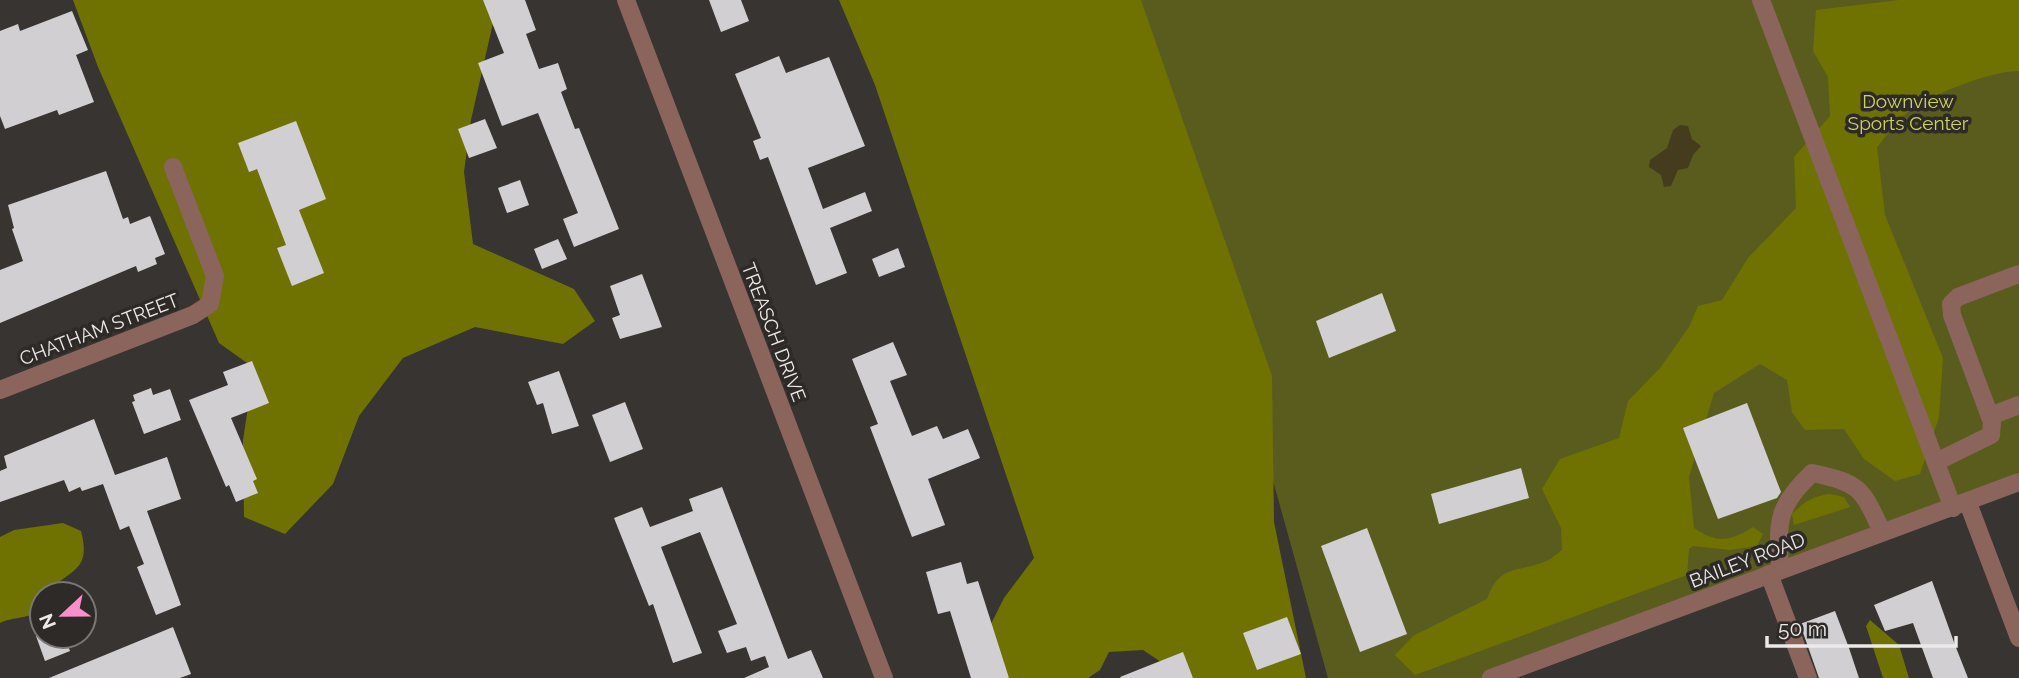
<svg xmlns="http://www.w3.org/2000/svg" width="2019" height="678" font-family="Raleway,sans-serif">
<rect width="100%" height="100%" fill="#373431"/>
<path fill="#5a5c1e" d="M1139,0H2019V482L1494,678H1328Z"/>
<g fill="#6f7200">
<path d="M73,0H517L493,23L471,120L464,172L473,244L574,289L595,321L563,344L475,327L403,358L359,416L333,484L285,534L244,517L243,440L254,368L219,343L98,67Z"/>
<path d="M839,0H1141L1272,376L1274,522L1306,678H1185L1143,650L1109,652L1100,670L1088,678H992L985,636L1004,598L1034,558L875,85Z"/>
<path d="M1899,0H2019V71C1989,71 1925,96 1902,117C1893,125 1886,137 1877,147L1885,215L1943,358L1939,417L1920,474L1895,481L1864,459L1844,429L1805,430L1792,412L1787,380L1760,364L1714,393L1689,477L1694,528C1717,544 1731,541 1753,527L1763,534L1757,546L1730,550L1693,546L1689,549L1687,575L1415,675L1395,655L1413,636L1487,599C1500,564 1515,573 1544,562C1550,560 1557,554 1562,550L1561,528L1542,489L1560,459L1619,438L1628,401L1660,368L1689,327L1698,306L1722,300L1748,258L1796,208L1794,157L1830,116L1828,77L1813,51L1816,10Z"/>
<path d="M1830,494L1844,497L1850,507L1794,525L1792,514C1804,502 1813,496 1830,494Z"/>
<path d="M63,523L81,531C92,573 69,568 47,594H42L41,609C27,620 15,616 0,623V537L14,530Z"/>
<path d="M1870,620L1899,645L1909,678H1883L1866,626Z"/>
</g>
<path fill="#443c1c" d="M1680,125L1688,126L1692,139L1701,146L1693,155L1688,168L1678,170L1671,186L1664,187L1661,175L1649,167L1650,160L1667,148L1673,130Z"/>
<g fill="#d2cfd3">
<path d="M483,0H525L536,30L526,34L539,69L558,63L567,89L561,92L575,129L579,128L619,229L574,247L563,219L578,213L538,113L502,126L478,63L504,53Z"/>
<path d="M709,0H741L749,21L721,32Z"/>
<path d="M72,11L88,50L76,55L94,102L59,115L57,110L5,129L0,116V31L18,24L20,31Z"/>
<path d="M779,56L786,73L829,57L865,146L808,168L823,209L865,192L872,211L830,228L847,273L816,285L768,157L760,160L753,141L761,138L735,74Z"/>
<path d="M485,119L497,148L469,158L458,129Z"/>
<path d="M296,121L326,199L299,210L324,273L292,286L277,248L286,245L257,169L249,172L238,143Z"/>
<path d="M106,171L123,219L128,217L130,224L150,216L165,254L155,258L157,264L138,272L136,266L0,323V270L23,261L12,229L14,228L8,205Z"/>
<path d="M520,180L529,205L507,213L498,188Z"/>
<path d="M558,239L567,259L542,269L534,249Z"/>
<path d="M898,248L905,267L879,277L872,259Z"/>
<path d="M642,274L662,327L620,339L612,318L620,315L610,286Z"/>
<path d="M1382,293L1396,331L1329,358L1316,321Z"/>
<path d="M893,342L907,375L890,381L912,436L937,426L943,439L968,429L980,458L928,479L945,525L912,537L870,427L878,424L852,359Z"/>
<path d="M252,361L269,403L231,418L257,479L253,481L258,493L236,502L229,485L226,487L189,400L228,385L223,372Z"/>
<path d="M559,371L579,426L552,434L543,403L537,405L528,382Z"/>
<path d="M151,388L153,395L170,389L181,420L144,434L132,402L135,401L133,395Z"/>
<path d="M625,402L643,449L610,462L592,415Z"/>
<path d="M1747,403L1781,492L1777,498L1718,519L1683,428Z"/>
<path d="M94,419L115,475L167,457L181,499L147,511L181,605L156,615L137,567L144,564L129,526L120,530L103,484L82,491L80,487L69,492L64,480L0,502V471L7,468L4,456Z"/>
<path d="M1521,468L1529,498L1439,524L1431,494Z"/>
<path d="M722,487L788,659L811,650L823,678H744L769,667L765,656L751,661L746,647L727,653L718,631L737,624L700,532L661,547L702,653L673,663L653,604L649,606L614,518L642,507L650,527L693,511L689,499Z"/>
<path d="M1367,528L1407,634L1360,652L1321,546Z"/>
<path d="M961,562L967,584L978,581L1009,678H971L950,611L938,614L926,572Z"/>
<path d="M1932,581L1955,645L1968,678H1933L1913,623L1885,631L1874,605Z"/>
<path d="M1835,611L1849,648L1859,678H1819L1800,624Z"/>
<path d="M1287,617L1301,654L1257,670L1243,633Z"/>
<path d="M173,627L191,674L180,678H49Z"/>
<path d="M36,636H64L70,651L45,661Z"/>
<path d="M1183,652L1193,678H1121L1120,677Z"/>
</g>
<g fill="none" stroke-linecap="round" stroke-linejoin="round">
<g stroke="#8b645c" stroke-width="18">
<path d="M626,0L884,678"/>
<path d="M1761,0L1953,508"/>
<path d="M0,390L193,315L210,304L215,276L173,167"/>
<path d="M1990,416L2019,405"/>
<path d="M1936,462L1991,435L1992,422L1952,315L1951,304L1958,297L2019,274"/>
<path d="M1968,503L2019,638"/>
<path d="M1780,570C1778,523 1775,508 1812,473C1860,483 1862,488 1882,532"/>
<path d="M1769,574L1808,678"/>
<path d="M1491,678L2019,482"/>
</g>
</g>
<g text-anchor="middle" stroke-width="7" stroke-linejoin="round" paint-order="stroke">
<g font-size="19" fill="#cfd456" stroke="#2d2a27">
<text x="1908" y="108">Downview<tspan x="1908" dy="22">Sports Center</tspan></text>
</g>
<g font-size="19" fill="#eceae9" stroke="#2d2a27">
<text transform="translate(99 329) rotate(-21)" y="7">CHATHAM STREET</text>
<text transform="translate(774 332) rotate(69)" y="7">TREASCH DRIVE</text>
<text transform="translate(1747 560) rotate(-21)" y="7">BAILEY ROAD</text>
</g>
</g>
<g transform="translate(63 615) rotate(248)"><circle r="33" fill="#2d2a27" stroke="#797775" stroke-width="2"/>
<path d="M0-5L12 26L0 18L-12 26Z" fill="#f890cc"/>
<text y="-10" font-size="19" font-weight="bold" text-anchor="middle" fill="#eceae9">N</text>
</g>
<path d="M1767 636v10h189v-10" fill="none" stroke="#eceae9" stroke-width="3.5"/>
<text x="1778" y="636" font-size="21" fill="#eceae9" stroke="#2d2a27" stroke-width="5" paint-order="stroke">50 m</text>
</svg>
